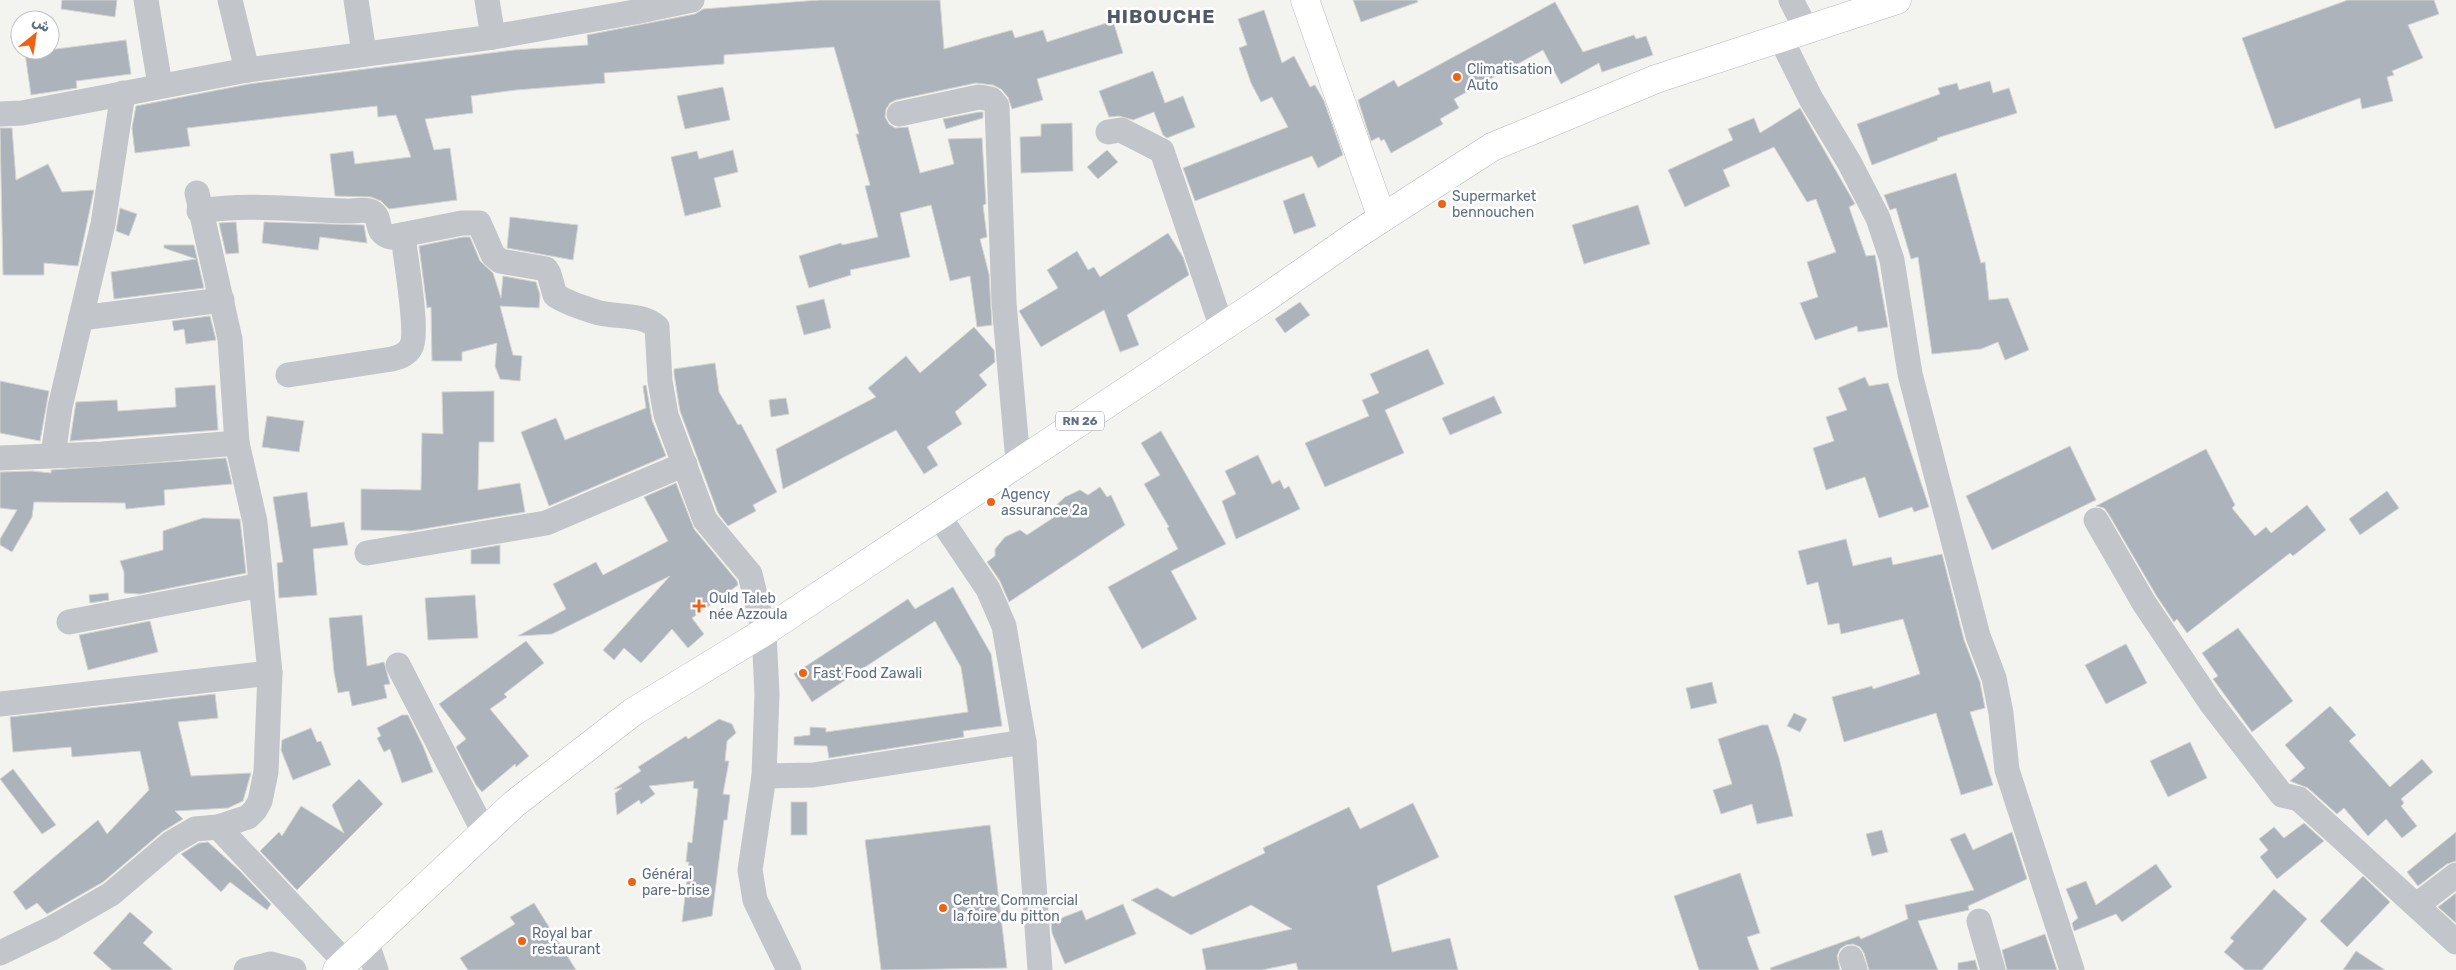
<svg xmlns="http://www.w3.org/2000/svg" width="2456" height="970" font-family="Rubik,Cairo,sans-serif">
<rect width="100%" height="100%" fill="#f3f4ef"/>
<g fill="#adb3ba" stroke="#d4d5d2">
<path d="M62,0H117L115,17L61,9Z"/>
<path d="M819,0H940L944,49L1012,30L1015,38L1043,30L1047,42L1113,21L1123,53L1037,79L1043,100L1012,109L1008,97L1001,89L993,85L976,83L896,100L890,103L886,109L885,117L889,124L895,128L908,127L920,173L954,164L948,139L982,138L986,204L983,205L987,237L980,239L989,274L992,325L977,327L970,276L950,281L931,205L900,213L910,257L850,270L851,275L809,288L799,256L841,243L842,245L878,237L865,186L870,185L856,134H859L834,47L724,55V64L604,73L605,83L516,90L471,96L473,113L425,119L434,150L450,148L457,200L389,209L381,201L371,197L335,196L330,154L353,151L355,164L411,157L396,115L378,117L377,106L187,128L190,146L135,153L132,128L136,106L249,84L514,50L588,45L587,35L695,14L703,9Z"/>
<path d="M1353,0H1417L1418,2L1361,22Z"/>
<path d="M2348,0H2434L2439,14L2408,25L2423,58L2392,71L2394,75L2387,77L2393,101L2362,109L2360,98L2275,129L2242,38Z"/>
<path d="M1555,2L1583,52L1634,35L1636,39L1646,36L1653,55L1602,72L1599,63L1561,84L1543,50L1454,99L1459,108L1440,119L1443,124L1391,153L1384,139L1381,141L1379,137L1371,141L1358,100L1394,80L1398,87Z"/>
<path d="M1264,10L1282,63L1294,56L1310,87L1315,85L1324,101L1343,155L1318,168L1312,156L1195,201L1183,168L1288,127L1272,97L1261,102L1251,83L1239,48L1247,45L1238,19Z"/>
<path d="M126,40L131,74L76,81L77,88L31,95L25,53Z"/>
<path d="M1153,71L1165,103L1183,96L1195,127L1167,138L1163,135L1154,112L1133,120L1119,116L1109,117L1099,91Z"/>
<path d="M1990,81L1993,93L2009,88L2017,113L1937,138L1938,140L1872,165L1857,124L1940,94L1938,88L1957,83L1959,90Z"/>
<path d="M723,87L730,120L685,129L677,96Z"/>
<path d="M1800,108L1855,204L1849,207L1866,256L1875,255L1888,327L1858,332L1857,326L1815,340L1800,303L1818,297L1807,262L1836,252L1816,199L1807,202L1774,147L1723,170L1730,186L1685,207L1668,170L1733,140L1728,129L1754,118L1760,133Z"/>
<path d="M979,112H983V118L946,129L943,119Z"/>
<path d="M1072,123L1073,171L1021,173L1020,137L1041,136V124Z"/>
<path d="M0,128H12L16,180L48,164L62,192L94,190L78,266L44,263V275H3Z"/>
<path d="M733,150L738,172L714,178L721,207L685,216L671,157L697,151L699,159Z"/>
<path d="M1107,150L1118,162L1098,179L1087,167Z"/>
<path d="M1956,173L1981,263L1985,262L1989,300L2008,298L2029,350L2005,360L1998,342L1981,349L1932,354L1918,257L1911,259L1896,208L1890,210L1884,195Z"/>
<path d="M1304,193L1316,226L1294,234L1283,201Z"/>
<path d="M1638,205L1650,244L1584,264L1572,225Z"/>
<path d="M120,208L137,214L129,236L116,231Z"/>
<path d="M510,217L578,225L573,260L507,248Z"/>
<path d="M236,222L239,253L226,254L219,223Z"/>
<path d="M264,222L364,225L367,243L320,237L318,250L262,243Z"/>
<path d="M1168,233L1183,257L1189,275L1127,315L1139,345L1120,352L1104,310L1041,347L1019,311L1058,288L1047,270L1077,251L1088,270L1094,267L1100,277Z"/>
<path d="M463,237H470L480,261L493,273L501,298L503,276L536,282L540,295L539,308L500,306L513,355L522,356L520,381L500,379L495,366L497,343L462,352V361H432L431,307L427,308L419,246Z"/>
<path d="M164,245H194L204,288L114,299L111,272L196,259L164,248Z"/>
<path d="M824,299L831,328L804,335L796,306Z"/>
<path d="M1300,302L1310,315L1285,333L1275,319Z"/>
<path d="M210,316L216,340L186,344L184,329L174,331L172,321Z"/>
<path d="M974,327L994,350L995,362L979,375L987,385L955,412L962,424L927,447L938,465L924,474L896,430L783,489L776,449L876,397L868,388L906,356L920,373Z"/>
<path d="M1428,349L1444,384L1385,410L1404,453L1325,487L1305,443L1369,416L1362,400L1379,393L1370,374Z"/>
<path d="M715,363L719,392L738,425L741,424L777,492L753,505L756,511L728,526L718,513L680,411L674,374V369Z"/>
<path d="M1865,377L1869,386L1888,383L1929,507L1914,512L1912,507L1879,518L1865,477L1826,490L1813,448L1834,441L1826,417L1847,410L1838,388Z"/>
<path d="M0,381L49,391L40,441L0,433Z"/>
<path d="M215,385L218,430L70,441L76,402L117,400L118,411L176,407L175,388Z"/>
<path d="M646,385L652,420L666,456L549,506L521,432L556,418L565,440L646,408L643,386Z"/>
<path d="M494,391V442H479L478,490L520,483L525,512L411,531L361,530V489L421,490L422,433L443,434L442,392Z"/>
<path d="M1494,396L1502,413L1450,435L1442,418Z"/>
<path d="M786,398L789,414L771,417L769,400Z"/>
<path d="M267,416L304,421L299,452L262,447Z"/>
<path d="M1161,431L1226,544L1171,571L1197,619L1142,649L1108,587L1178,549L1167,528L1169,527L1144,484L1160,475L1141,443Z"/>
<path d="M2070,446L2096,500L1992,550L1966,496Z"/>
<path d="M2206,449L2235,505L2232,508L2255,536L2266,527L2271,533L2307,505L2326,530L2293,556L2290,553L2187,633L2177,619L2174,622L2156,595L2108,513L2104,508L2096,506Z"/>
<path d="M1258,455L1272,484L1280,480L1284,489L1289,486L1300,509L1236,539L1222,501L1236,494L1225,471Z"/>
<path d="M226,458L232,484L164,490L165,505L126,509L125,503L34,502L32,517L12,552L0,545V539L17,510L0,508V472L32,471L51,473V470Z"/>
<path d="M676,483L694,529L737,581L738,585L692,618L704,634L688,648L672,629L641,663L624,648L614,660L603,650L670,576L552,634L518,636L566,609L553,584L596,562L603,575L668,541L644,497Z"/>
<path d="M1100,487L1107,497L1111,495L1125,525L1009,602L1000,581L987,562L995,556V549L1005,537L1020,530L1027,535L1056,516L1052,509L1065,497L1080,490L1088,495Z"/>
<path d="M2387,491L2399,508L2360,535L2349,519Z"/>
<path d="M307,492L311,527L344,522L348,545L313,549L317,595L279,598L277,563L283,562L273,497Z"/>
<path d="M203,518L240,519L246,573L140,594L124,593V572L120,561L163,550V531Z"/>
<path d="M1846,539L1853,566L1891,557L1893,565L1942,554L1964,640L1980,682L1985,708L1970,712L1993,785L1961,795L1936,713L1844,742L1832,697L1872,686L1873,689L1920,674L1903,619L1841,634L1839,623L1828,625L1818,582L1807,585L1798,551Z"/>
<path d="M500,545V564H471V550Z"/>
<path d="M953,587L991,654L1002,726L963,731L964,737L829,758L827,746L794,745V737L810,735V727L826,728V732L968,712L961,667L935,621L812,702L794,674L908,599L915,609Z"/>
<path d="M108,593L109,600L90,603L89,595Z"/>
<path d="M475,595L478,638L428,640L425,598Z"/>
<path d="M362,615L367,666L384,662L390,684L384,685L387,698L352,706L349,691L338,693L334,672L329,618Z"/>
<path d="M150,621L158,652L88,670L79,635Z"/>
<path d="M2238,628L2293,701L2252,732L2213,679L2218,676L2202,653Z"/>
<path d="M526,641L544,663L504,694L507,697L490,709L529,756L516,767L515,764L482,792L476,785L456,747L466,739L439,704Z"/>
<path d="M2126,644L2147,683L2106,704L2085,665Z"/>
<path d="M1712,682L1717,703L1691,709L1686,688Z"/>
<path d="M215,694L218,718L178,722L191,776L251,773L243,801L228,808L175,811L183,819L162,832L103,882L47,914L37,903L26,910L13,892L98,820L107,834L149,790L140,751L72,757L71,747L13,752L10,717Z"/>
<path d="M2330,706L2356,735L2349,741L2390,787L2422,759L2433,772L2401,799L2404,803L2401,806L2417,826L2402,838L2386,819L2368,836L2344,808L2337,814L2308,788L2290,781L2305,768L2285,745Z"/>
<path d="M1794,713L1807,719L1800,732L1787,726Z"/>
<path d="M402,715H408L423,746L433,772L402,783L390,749L384,752L377,738L381,736L377,728Z"/>
<path d="M719,719L732,724L736,733L727,741L725,761H729L723,794L730,795L727,820H724L712,916L682,922L689,862H686L688,842L692,843L698,789L693,788L694,781L649,786L655,794L641,804L639,800L617,815L615,793L622,788L614,789L641,771L638,767L686,736L688,739Z"/>
<path d="M1762,725H1768L1779,758L1793,816L1757,824L1752,804L1721,814L1713,790L1732,784L1718,739Z"/>
<path d="M311,728L317,742L321,741L331,765L293,780L281,750L282,740Z"/>
<path d="M2190,742L2207,778L2168,797L2150,761Z"/>
<path d="M13,769L56,825L42,834L0,779Z"/>
<path d="M359,779L383,804L297,890L260,851L279,832L282,836L301,806L344,833L332,805Z"/>
<rect x="791" y="802" width="16" height="33"/>
<path d="M1413,803L1439,857L1377,886L1392,952L1450,938L1458,970H1298L1296,963L1262,970H1206L1202,949L1292,929L1251,905L1191,935L1131,900L1157,888L1173,897L1265,853L1263,848L1349,807L1360,829Z"/>
<path d="M2304,823L2324,841L2277,879L2260,857L2268,850L2259,839L2274,827L2284,838Z"/>
<path d="M990,825L1007,968L881,970L865,840Z"/>
<path d="M1882,830L1888,852L1872,856L1866,834Z"/>
<path d="M2012,832L2027,879L1968,906L1969,910L1918,921L1938,970H1869L1864,953L1860,947L1853,944L1846,945L1840,949L1837,956L1840,970H1771L1770,968L1859,936L1861,939L1908,919L1905,905L1974,890L1950,839L1965,833L1973,850Z"/>
<path d="M2456,832V861L2447,864L2418,886L2407,872Z"/>
<path d="M208,842L240,871L271,904L267,910L230,882L221,892L181,854L199,843Z"/>
<path d="M2156,864L2172,887L2122,922L2116,914L2074,931L2072,923L2078,918L2066,889L2086,881L2096,905Z"/>
<path d="M1740,873L1760,933L1747,937L1759,970H1699L1674,896Z"/>
<path d="M2363,876L2390,902L2347,947L2320,921Z"/>
<path d="M2274,889L2307,919L2262,970H2245L2224,952L2234,941L2230,938Z"/>
<path d="M2456,893V923L2438,907Z"/>
<path d="M534,903L576,970H468L460,958L515,924L510,917Z"/>
<path d="M1123,904L1136,934L1065,964L1052,933L1051,922L1082,910L1086,920Z"/>
<path d="M130,912L153,932L143,943L173,970H112L93,953Z"/>
<path d="M2045,934L2057,970H2007L2002,950Z"/>
<path d="M2356,951L2385,970H2343Z"/>
<path d="M1975,960L1978,970H1958V963Z"/>
</g>
<g fill="none" stroke-linecap="round" stroke-linejoin="round">
<defs>
<g id="major">
<path d="M1305,0L1382,218"/>
<path d="M337,970L514,804L633,712L764,632L1260,302L1356,235L1492,147L1656,79L1897,0"/>
</g>
</defs>
<use href="#major" stroke="#b5b8bc" stroke-width="29"/>
<g stroke="#c2c5c9" stroke-width="25">
<path d="M146,0L160,85"/>
<path d="M230,0L247,70"/>
<path d="M356,0L364,53"/>
<path d="M487,0L493,37"/>
<path d="M1791,0L1806,29"/>
<path d="M1780,37L1811,99L1849,162L1878,218L1892,260L1910,374L1978,636L1994,678L2001,713L2007,770L2072,970"/>
<path d="M0,114L22,113L247,70L493,37L635,12L692,0"/>
<path d="M899,114L979,97L991,99L997,106L1004,303L1018,461"/>
<path d="M1108,132L1121,130L1162,151L1222,328"/>
<path d="M199,211C251,203 294,210 345,211C353,212 364,208 372,212C383,218 373,233 391,237L462,223H479L493,255L500,261L546,269L549,274L555,295C567,303 583,308 596,312C615,318 642,313 657,327L660,381L666,415L705,520L750,574L764,632L767,694L764,776L750,870L755,900L789,970"/>
<path d="M81,318L222,300"/>
<path d="M288,375L392,359C399,357 407,355 411,347C419,333 405,255 403,235"/>
<path d="M53,455L60,407L103,224L123,93"/>
<path d="M0,458L102,454L237,443"/>
<path d="M938,515L988,589L1004,626L1024,742L1040,970"/>
<path d="M2096,520L2144,603L2211,703L2282,795L2299,799L2456,942"/>
<path d="M367,553L546,523L685,464"/>
<path d="M69,622L261,585"/>
<path d="M398,665L484,832"/>
<path d="M0,704L270,673"/>
<path d="M764,776L813,775L1024,742"/>
<path d="M218,827L345,962"/>
<path d="M2417,905L2456,875"/>
<path d="M1979,921L1993,970"/>
<path d="M367,944L376,970"/>
<path d="M0,953L52,928L111,894L171,843L195,829L218,827L248,817L255,810L260,801L266,772L270,673L255,522L237,443L230,339L197,193"/>
<path d="M1851,958L1855,970"/>
<path d="M246,970L271,964L294,970"/>
</g>
<use href="#major" stroke="#fff" stroke-width="28"/>
</g>
<g fill="#ef6113" stroke="#fff" stroke-width="2">
<circle cx="1457" cy="77" r="5"/>
<circle cx="1442" cy="204" r="5"/>
<circle cx="991" cy="502" r="5"/>
<path d="M696.5 598.5h5v5h5v5h-5v5h-5v-5h-5v-5h5z"/>
<circle cx="803" cy="673" r="5"/>
<circle cx="632" cy="882" r="5"/>
<circle cx="943" cy="908" r="5"/>
<circle cx="522" cy="941" r="5"/>
</g>
<g text-anchor="middle" stroke-width="5" stroke-linejoin="round" paint-order="stroke">
<rect fill="#fff" stroke="#909aa8" stroke-width="1" x="1056" y="411.5" width="48" height="19" rx="4"/>
<g font-size="12" font-weight="bold" fill="#606f82">
<text x="1080" y="425">RN 26</text>
</g>
<g font-size="14" fill="#606f82" stroke="#fff" text-anchor="start">
<text x="1467" y="74">Climatisation<tspan x="1467" dy="16">Auto</tspan></text>
<text x="1452" y="201">Supermarket<tspan x="1452" dy="16">bennouchen</tspan></text>
<text x="1001" y="499">Agency<tspan x="1001" dy="16">assurance 2a</tspan></text>
<text x="709" y="603">Ould Taleb<tspan x="709" dy="16">née Azzoula</tspan></text>
<text x="813" y="678">Fast Food Zawali</text>
<text x="642" y="879">Général<tspan x="642" dy="16">pare-brise</tspan></text>
<text x="953" y="905">Centre Commercial<tspan x="953" dy="16">la foire du pitton</tspan></text>
<text x="532" y="938">Royal bar<tspan x="532" dy="16">restaurant</tspan></text>
</g>
<g font-size="19" font-weight="bold" letter-spacing="1" fill="#4f5967" stroke="#fff">
<text x="1161" y="23">HIBOUCHE</text>
</g>
</g>
<g transform="translate(35 35) rotate(30)"><circle r="24" fill="#ffffff" stroke="#bfc5cd"/>
<path d="M0-4L9 19L0 12L-9 19Z" fill="#ef6113"/>
<text y="-8" font-size="14" font-weight="bold" text-anchor="middle" fill="#606f82">ش</text>
</g>
</svg>
